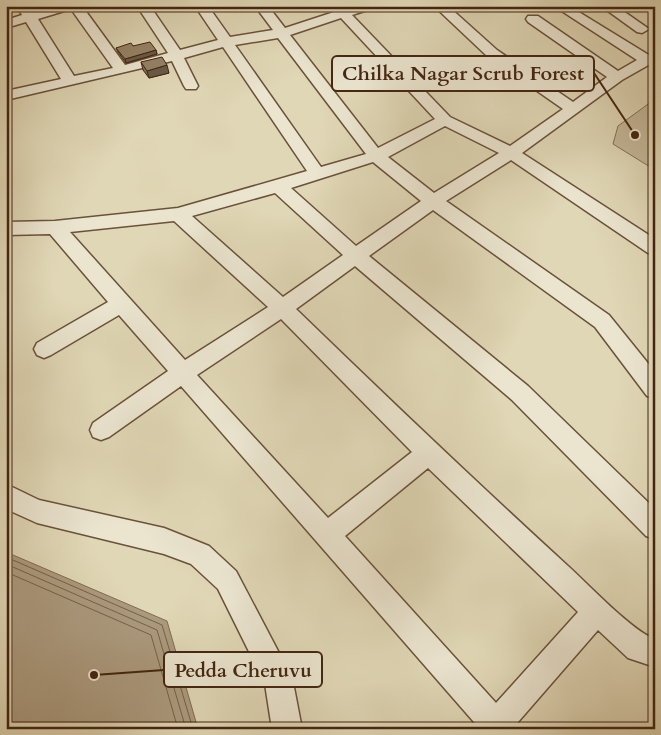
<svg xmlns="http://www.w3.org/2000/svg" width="661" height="735" font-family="Cardo,serif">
<rect width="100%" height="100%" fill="#e0d7b6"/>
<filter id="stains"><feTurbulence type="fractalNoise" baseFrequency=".004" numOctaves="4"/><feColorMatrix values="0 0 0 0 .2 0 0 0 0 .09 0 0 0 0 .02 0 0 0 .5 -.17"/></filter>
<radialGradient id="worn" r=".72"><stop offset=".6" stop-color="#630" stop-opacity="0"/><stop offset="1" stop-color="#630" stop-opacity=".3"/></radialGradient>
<path fill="#c5b99a" stroke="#846f56" d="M655,99V170L613,144L618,126Z"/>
<path fill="#ab9a7e" stroke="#816b52" d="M6,552L167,621L198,729H6Z"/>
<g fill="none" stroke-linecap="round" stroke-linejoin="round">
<g stroke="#776048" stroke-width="1">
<path d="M6,557L162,625L193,729"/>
<path d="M6,564L157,630L186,729"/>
<path d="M6,572L151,635L178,729"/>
</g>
<defs>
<g id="minor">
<path d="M17,6H30L33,12L52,6H82L125,65L168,53L137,6H150L180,50L218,40L195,6H208L230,37L273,30L255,6H268L285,28L334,12L330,6H343L345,8L352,6H372L371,9L352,15L450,117L510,146L563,109L487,56L434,6H448L497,50L573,102L607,77L528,22L526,19L528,16H538L618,71L637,60L554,6H569L652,57L654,60L652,63L622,80L522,153L655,239V255L648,253L511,160L446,201L609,315L655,372V398L647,396L595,327L433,210L369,256L528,386L655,509V539L646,536L512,400L355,266L296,309C386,396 476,482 568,566C587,583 634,633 655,639V667L628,658L598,630L512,729H480L181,386L109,437L101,440L93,437L90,430L93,423L168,371L119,315L51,355L44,358L37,355L34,349L37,343L108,302L50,234L6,235V222L55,221L178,208L307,171L223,47L184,58L198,86L196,89H186L184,86L172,61L6,100V91L61,79L26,22L6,28V20L22,15ZM71,9L113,68L74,76L38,19ZM341,18L435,119L378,148L290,35ZM278,38L366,154L321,167L235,45ZM445,126L499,153L434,193L388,157ZM373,162L421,201L356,246L291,188ZM275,193L343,255L283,297L192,216ZM174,221L268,307L185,360L70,232ZM281,319L412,452L328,518L197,375ZM428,468L578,612L496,703L345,536Z"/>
<path d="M601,6H616L649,29L642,33L637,32Z"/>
<path d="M6,484L39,500L164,528L209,546L236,571L289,672L293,682L302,729H272L265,684L218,589L191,564L164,554L37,523L6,509Z"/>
</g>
</defs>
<use href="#minor" stroke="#6a523a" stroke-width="3"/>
<use href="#minor" fill="#ebe5d0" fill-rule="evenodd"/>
</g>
<g fill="#807059" stroke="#432511">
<path d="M133,46L156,50L157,54L126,63L118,52L116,48Z"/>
<path d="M141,62L169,73L149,78L143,70Z"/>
</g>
<g fill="#685b48" stroke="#432511">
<path d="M156,50L157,54L126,63L125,59Z"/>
<path d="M167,65L169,73L149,78L147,71Z"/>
</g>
<g fill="#958267" stroke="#432511">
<path d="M150,42L156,50L125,59L116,48L131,43L133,46Z"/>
<path d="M162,57L167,65L147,71L141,62Z"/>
</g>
<path fill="none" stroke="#432511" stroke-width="2" d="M635 135L594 73M94 675L164 670"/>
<g fill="#432511" stroke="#ebe5d0" stroke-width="2">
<circle cx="635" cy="135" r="5"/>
<circle cx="94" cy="675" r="5"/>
</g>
<g fill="#ebe5d0" stroke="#432511" stroke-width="2">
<rect x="332" y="56" width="262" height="35" rx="5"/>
<rect x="164" y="652" width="158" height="35" rx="5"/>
</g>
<g font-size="20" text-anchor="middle" font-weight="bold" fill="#432511">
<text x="463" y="80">Chilka Nagar Scrub Forest</text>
<text x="243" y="677">Pedda Cheruvu</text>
</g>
<rect width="661" height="735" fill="none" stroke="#e0d7b6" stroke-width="25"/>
<rect x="8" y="8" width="646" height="720" fill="none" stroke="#432511" stroke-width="2.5"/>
<rect x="12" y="12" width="636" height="710" fill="none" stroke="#432511"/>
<rect width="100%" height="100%" filter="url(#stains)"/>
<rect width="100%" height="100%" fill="url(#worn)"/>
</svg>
